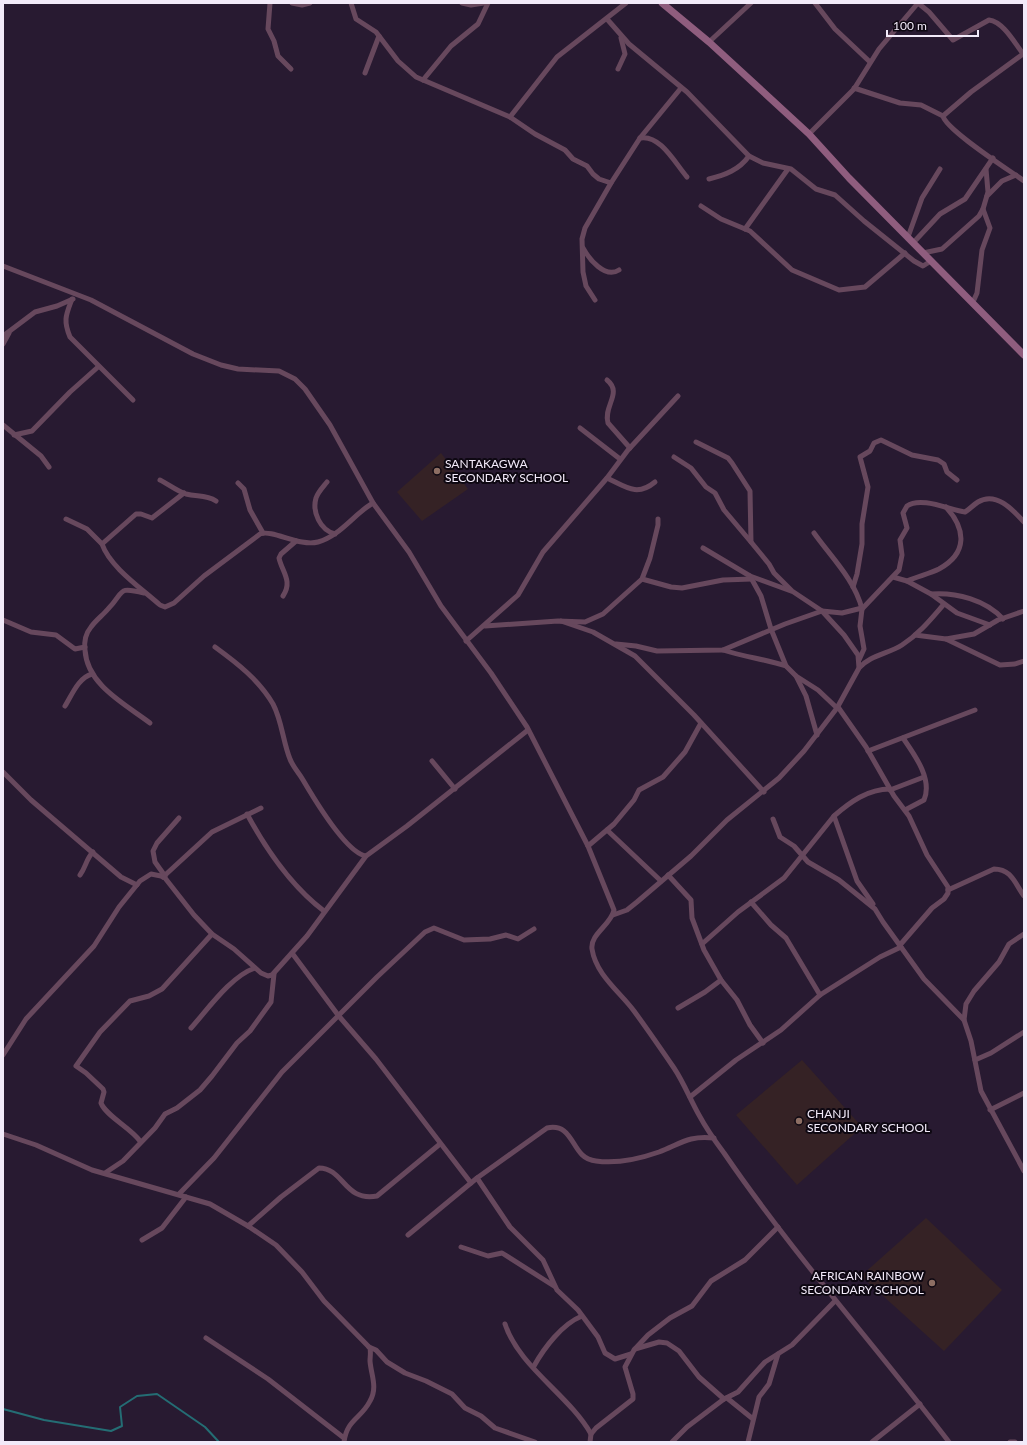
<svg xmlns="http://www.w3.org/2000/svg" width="1027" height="1445" font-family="Lato,sans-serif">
<rect width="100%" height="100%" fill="#281a31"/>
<g fill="#352225">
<path d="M441,453L468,489L422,521L397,492Z"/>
<path d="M802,1060L862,1127L797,1185L736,1115Z"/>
<path d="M926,1218L1002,1290L944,1351L861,1276Z"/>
</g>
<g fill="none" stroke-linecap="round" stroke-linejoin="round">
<path stroke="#246d74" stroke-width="2" d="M3,1409L44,1420L111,1431L122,1426L120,1407L137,1396L157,1394L205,1427L219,1442"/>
<g stroke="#67485d" stroke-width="5">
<path d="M270,3L268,29L274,41L278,56L291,69"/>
<path d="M292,3L302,5L310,3"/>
<path d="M351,3L356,19L376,32L398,61L416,77L510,117L535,134L565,150L573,159L587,166L593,174L599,179L611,183"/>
<path d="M462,3L471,5L484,3"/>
<path d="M815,3L835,29L870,62"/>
<path d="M918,3L929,12L953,40L989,20C1004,22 1015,44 1024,55"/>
<path d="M607,19L629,44L687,92L749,156L763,163L791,169L816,189L835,195L864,221L914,261L923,266L931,261"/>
<path d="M709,42L751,3"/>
<path d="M1023,54L971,92L943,116C946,130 1009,170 1024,181"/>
<path d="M618,69L625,54L621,38"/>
<path d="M365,73L379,36"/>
<path d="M423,80L451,46L478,24L488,3"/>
<path d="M854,88L900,103L921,105L943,116"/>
<path d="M510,117L557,57L626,3"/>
<path d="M809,134L854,89L879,49L918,3"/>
<path d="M640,138C660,134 675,163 687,177"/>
<path d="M709,179C725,175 739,170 749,156"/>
<path d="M987,196L1002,181L1016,175"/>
<path d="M701,206L721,219L750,231L792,270L839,290L865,287L905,253"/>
<path d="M745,229L788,169"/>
<path d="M908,237L922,198L940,169"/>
<path d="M913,243L940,214L965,199L993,158"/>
<path d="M583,248C589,259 605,279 619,270"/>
<path d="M923,253L942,249L979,216L983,209L988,192L986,169"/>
<path d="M3,266L91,300L193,354L221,365L238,369L279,371L295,379L305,389L330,425L373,503L409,552L441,606L491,673L527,727L588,846L614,910C611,925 590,934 592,949C596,975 620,992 634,1011C648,1030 661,1049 674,1068C684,1083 690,1099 699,1115C706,1128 715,1141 724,1153C793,1254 875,1345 949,1442"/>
<path d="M72,299C66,315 63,320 70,337L133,400"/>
<path d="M595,300L586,286L583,272L582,239L585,228L611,183L640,138L681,88"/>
<path d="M973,302L977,293L982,250L990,228L983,209"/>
<path d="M3,336L35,312L57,306L73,299"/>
<path d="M3,344L9,333"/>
<path d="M607,380C623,393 603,406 608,423L630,448"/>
<path d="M3,425L41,456L49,467"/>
<path d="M580,428L620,459"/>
<path d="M14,435L32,431L70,392L98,367"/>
<path d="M674,457L691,468L706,487L715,493L724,510L751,542"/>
<path d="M607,478C626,487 637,497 655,482"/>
<path d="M160,480C168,484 177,491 186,494C197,497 206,494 216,501"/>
<path d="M327,482C323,487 318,492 316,498C312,512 320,530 335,534"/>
<path d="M238,483L244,489L250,510L263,533"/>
<path d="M184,493L152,518L141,514H136L102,544C110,567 141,588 160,605L165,607L174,603L204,576L260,534C273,529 299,547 318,542C340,536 354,514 373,503"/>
<path d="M66,519L87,529L102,544"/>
<path d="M814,533C831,557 855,580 862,609"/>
<path d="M703,548L750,576L791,591"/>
<path d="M750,576L761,596L771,629L786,666L796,676L818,690L837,708"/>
<path d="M893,577L907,581L931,594L957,613L990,625"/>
<path d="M642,579L671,587L682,588L723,580L752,579"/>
<path d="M907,581C918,576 929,574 939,569C968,553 966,529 946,507"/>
<path d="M853,587L857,574L862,544V524L868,487L860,457L870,451L874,443L881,440L912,455L938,460L944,464L947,472L957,480"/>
<path d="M144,593C116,586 125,592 108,609C103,615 96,620 91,627C86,633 84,642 85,650C87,685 125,704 150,723"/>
<path d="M931,594C956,592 986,600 1003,619"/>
<path d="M283,596C293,581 282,572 279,558L281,554L296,541"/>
<path d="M3,620L31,632L56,635L75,649L85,647"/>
<path d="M561,621L593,632L635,656L694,715L764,792"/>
<path d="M485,626L558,621L585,622L603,614L642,579L650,558L658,525V519"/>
<path d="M915,635L946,639L974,634L998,620L1024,611"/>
<path d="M946,639L1000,665L1015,664L1024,661"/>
<path d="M466,641L518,595L543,552L607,478L628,450L678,396"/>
<path d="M616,644L636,646L657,651L723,650L785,624L822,611L842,613L862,608"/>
<path d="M215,647C237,663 259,680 273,704C282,721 283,742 290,759C293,767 299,773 303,780C313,797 346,853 366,856"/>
<path d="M723,650C744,657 765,659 786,666"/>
<path d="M859,660L864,649L860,626L862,609L899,570L902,555L900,540L907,528L903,513L907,506C921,496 950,510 965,512C970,509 973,505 978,502C996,491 1013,510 1024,522"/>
<path d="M859,668C870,655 888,654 902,645C919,634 931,619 944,604"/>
<path d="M796,676L806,696L817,735"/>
<path d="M65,706C72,695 78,678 92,674"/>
<path d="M838,707L866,747L894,796L909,816L927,855L948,887V893L944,899L932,908L900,945"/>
<path d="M903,738C914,754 933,779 924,800L905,810"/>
<path d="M868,751L975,710"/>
<path d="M432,761L455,789"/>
<path d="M3,772L31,800L121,877L137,885"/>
<path d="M890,790L924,777"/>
<path d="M247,814C267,851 291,886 324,911"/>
<path d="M834,816L857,881L873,904"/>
<path d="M773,819L780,837L794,846L808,862L839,880L875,909L883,922L924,979L964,1020"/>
<path d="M607,830L661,881"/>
<path d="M588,846L614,824L634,800L639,790L663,777L685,752L701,723"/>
<path d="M80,875C86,867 86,859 93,852"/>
<path d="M668,875L691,900L692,918L704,950L721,980L737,1000L750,1025L763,1043"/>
<path d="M165,876L155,862L153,851L157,843L179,818"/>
<path d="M163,877L212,832L261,808"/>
<path d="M948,890L994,869C1012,869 1015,884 1024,896"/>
<path d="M751,902L771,925L786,938L820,995"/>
<path d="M613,915L627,910L637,902L691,856L727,820L779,778L804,751L837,708L859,668L858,655L844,635L822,611L792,591L774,573L769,564L751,542L750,491L732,463L728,458L696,442"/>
<path d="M1024,934L1009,944L999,962L974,991L966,1004L964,1020L971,1041L981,1091L1024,1171"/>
<path d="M702,944L738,912L784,878L834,816C850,802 868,789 890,789"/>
<path d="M292,953L338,1015L376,1059L471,1183"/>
<path d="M678,1008L705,992L721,980"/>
<path d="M191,1028C208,1009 231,976 255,968"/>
<path d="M3,1055L26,1019L94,946L119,907L140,881L151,874L161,876L165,878L194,915L212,934L234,949L261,973L268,976L272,975L307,936L366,856L407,826L528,730"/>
<path d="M975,1060L991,1053L1024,1032"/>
<path d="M690,1097L736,1060L781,1030L820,995L880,957L901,947"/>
<path d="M990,1110L1024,1093"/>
<path d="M3,1134L36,1145L92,1170L210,1204L248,1226L276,1245L302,1272L324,1301L370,1348C371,1353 370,1357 370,1361C371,1375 378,1387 370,1401C361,1419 347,1419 344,1442"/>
<path d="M140,1141C131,1128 106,1116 101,1103L104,1092L103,1089L86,1073L76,1066L100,1032L130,1001L149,996L162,989L212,934"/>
<path d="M105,1173L123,1161L155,1128L165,1114L177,1108L200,1090L212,1076L237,1043L250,1031L271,1002L274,974"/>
<path d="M477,1178L510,1227L543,1260L557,1290L578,1310L598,1337L605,1353L615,1359L631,1354"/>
<path d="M179,1194L214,1158L282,1072L377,977L425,932L434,928L464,940L490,939L506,935L518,939L534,929"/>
<path d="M248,1226L281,1197L319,1168C344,1168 344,1202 377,1196L440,1144"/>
<path d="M408,1235L477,1178L547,1128C576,1122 570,1159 596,1161C617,1164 639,1159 659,1152C680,1144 689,1135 714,1138"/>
<path d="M142,1240L162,1228L186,1197"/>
<path d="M461,1247L488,1256L502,1253L554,1286"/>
<path d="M505,1324C519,1367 569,1395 591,1434"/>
<path d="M206,1338L268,1379L344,1438"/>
<path d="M369,1347L376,1350L387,1362L405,1373L426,1381L452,1394L465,1408L481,1416L495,1428L535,1442"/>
<path d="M635,1349L659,1342L667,1343L679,1351L699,1377L724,1399"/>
<path d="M534,1366C544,1348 562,1324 582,1316"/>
<path d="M727,1398L753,1419"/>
<path d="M590,1442L591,1434L596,1428L633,1399V1394L625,1367L634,1350L648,1335L670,1318L692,1306L711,1281L745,1260L778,1227"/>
<path d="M672,1442L687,1427L724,1399L738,1392L765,1362L792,1345L835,1301"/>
<path d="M748,1442L759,1397L769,1384L778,1354"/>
<path d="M872,1442L920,1404"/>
<path d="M1010,1442H1015"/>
</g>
<path stroke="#8f5d7e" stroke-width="7" d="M662,3L709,42L809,134L849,178L1024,355"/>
</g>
<g fill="#8d6e63" stroke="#0e0812" stroke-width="1.5">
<circle cx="437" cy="471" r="4"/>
<circle cx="799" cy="1121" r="4"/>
<circle cx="932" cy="1283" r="4"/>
</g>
<g text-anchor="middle" stroke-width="4" stroke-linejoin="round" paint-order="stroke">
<g font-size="12" fill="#f2eaf9" stroke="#0e0812" text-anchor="start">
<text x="445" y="468">SANTAKAGWA<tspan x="445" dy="14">SECONDARY SCHOOL</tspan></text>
<text x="807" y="1118">CHANJI<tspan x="807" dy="14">SECONDARY SCHOOL</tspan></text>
<text x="924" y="1280" text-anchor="end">AFRICAN RAINBOW<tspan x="924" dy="14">SECONDARY SCHOOL</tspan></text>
</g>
</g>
<rect width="1027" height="1445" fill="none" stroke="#f2eaf9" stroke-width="8"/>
<path d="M887 30v6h91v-6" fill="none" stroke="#f2eaf9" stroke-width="2"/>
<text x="893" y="30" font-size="12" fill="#f2eaf9" stroke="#0e0812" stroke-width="3" paint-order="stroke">100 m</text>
</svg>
